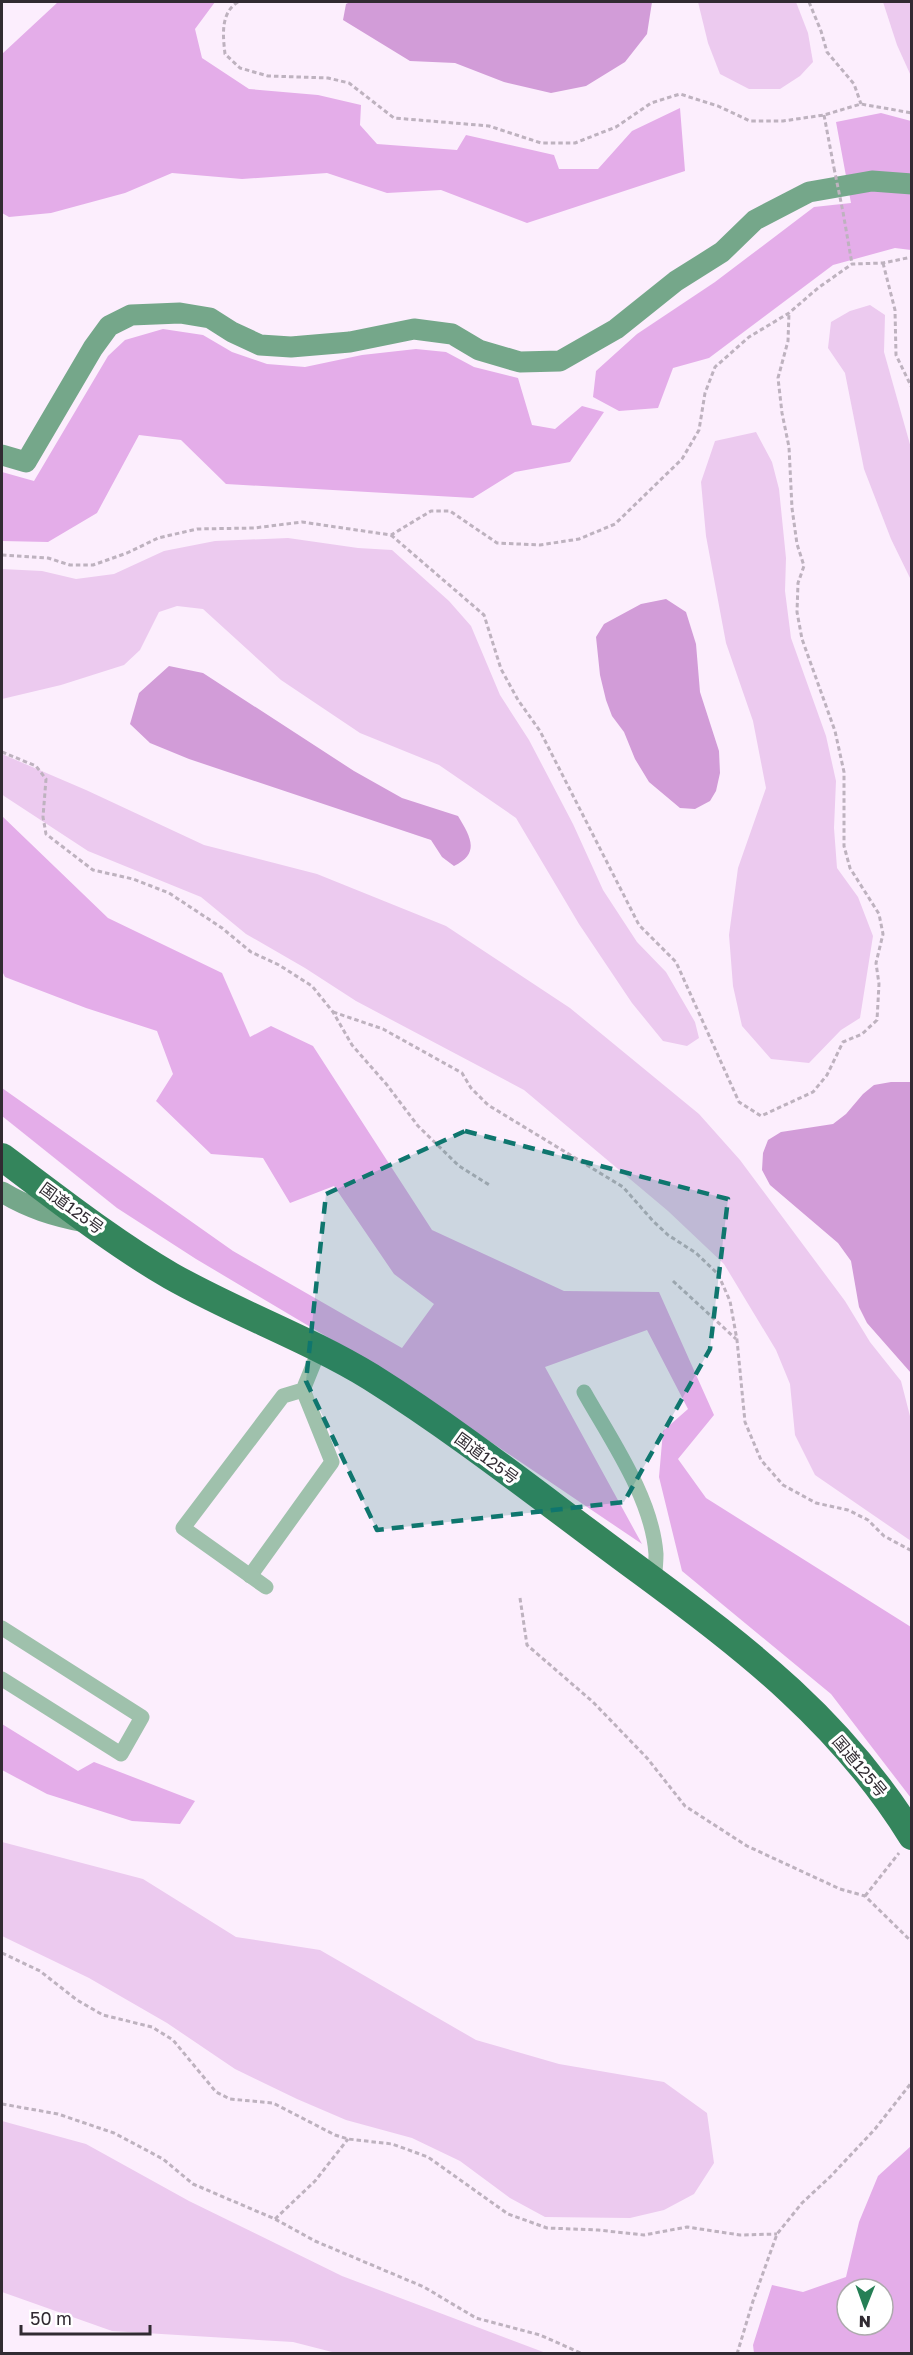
<svg xmlns="http://www.w3.org/2000/svg" width="913" height="2355" font-family="'Golos Text','Noto Sans JP',sans-serif">
<rect width="100%" height="100%" fill="#fceefd"/>
<g fill="#eccaef">
<path d="M698,2H796L808,33L813,62L800,76L780,89H749L720,74L708,43Z"/>
<path d="M883,2H911V76L897,45Z"/>
<path d="M870,305L885,315L884,352L911,448V580L891,539L864,469L845,373L828,348L831,322L850,311Z"/>
<path d="M756,432L772,462L779,489L786,558L785,591L791,638L826,736L836,781L834,828L837,868L858,897L873,936L860,1018L841,1030L809,1063L771,1059L742,1026L733,986L729,935L738,868L766,788L753,721L726,643L706,536L701,482L715,441Z"/>
<path d="M288,538L358,548L392,550L449,601L471,626L500,695L529,740L573,824L603,890L637,942L666,972L695,1022L699,1038L687,1046L663,1041L632,1003L579,924L516,818L439,765L360,733L281,680L203,609L177,606L159,612L140,650L124,665L61,685L2,699V569L42,571L76,579L114,574L164,551L215,541Z"/>
<path d="M2,754L86,790L204,845L317,874L446,926L570,1008L699,1114L740,1160L845,1301L870,1342L901,1381L911,1420V1541L815,1475L795,1435L790,1384L776,1350L724,1264L668,1211L524,1090L356,1001L305,968L246,934L201,897L88,851L4,796L2,794Z"/>
<path d="M2,1842L143,1879L236,1937L320,1950L476,2040L559,2064L664,2082L707,2113L714,2163L694,2194L664,2210L630,2218L545,2217L510,2198L460,2161L412,2138L346,2120L297,2099L235,2069L167,2023L89,1978L2,1936Z"/>
<path d="M2,2121L86,2144L189,2201L342,2276L546,2353L340,2354L293,2342L112,2331L2,2292Z"/>
</g>
<g fill="#e4ade9" fill-rule="evenodd">
<path d="M58,2H215L195,29L202,58L249,89L318,95L361,105L360,125L377,144L457,150L466,135L554,155L559,169H598L632,131L680,108L685,171L527,223L441,190L387,193L327,173L242,179L172,173L125,193L51,213L9,217L2,213V54Z"/>
<path d="M881,113L911,121V250L895,248L833,265L709,358L673,368L658,408L619,411L593,397L596,371L637,334L715,282L814,207L851,203L836,122Z"/>
<path d="M163,329L203,335L232,352L267,364L305,367L362,355L416,349L446,352L474,367L518,378L532,425L555,429L582,406L604,412L570,462L515,472L473,498L226,484L181,440L139,435L97,513L48,542L2,541V472L34,481L108,356L125,340Z"/>
<path d="M2,816L108,918L222,973L250,1037L271,1026L313,1046L432,1230L564,1291L659,1292L714,1415L678,1459L706,1498L911,1627V1798L831,1694L682,1571L659,1477L663,1431L688,1409L647,1330L545,1367L642,1544L393,1376L196,1259L117,1208L2,1116V1088L233,1251L402,1348L434,1304L394,1274L334,1186L290,1203L263,1158L211,1154L156,1101L173,1074L157,1031L86,1008L5,977L2,971Z"/>
<path d="M2,1724L78,1771L94,1762L195,1801L180,1824L132,1821L47,1794L2,1770Z"/>
<path d="M911,2146V2353H754L753,2345L772,2285L803,2292L846,2277L859,2222L878,2176ZM847,2289H883V2325H847Z"/>
</g>
<g fill="#d29cd8">
<path d="M350,2H652L647,34L625,62L586,86L551,93L504,82L455,63L410,61L343,20L346,4Z"/>
<path d="M666,599L686,612L696,644L700,692L719,751L720,773L716,791L710,801L695,809L680,808L649,782L635,759L624,732L612,716L606,700L600,675L596,637L604,624L641,604Z"/>
<path d="M169,666L203,673L354,771L402,798L458,816C470,836 481,853 454,866L442,857L431,840L189,759L150,743L130,724L139,693Z"/>
<path d="M891,1082H911V1373L867,1323L859,1307L851,1261L838,1243L770,1185L762,1170L763,1153L768,1140L781,1132L833,1124L846,1114L863,1094L874,1085Z"/>
</g>
<g fill="none" stroke-linecap="round" stroke-linejoin="round">
<g stroke="#beb2bf" stroke-width="3" stroke-dasharray="4.5 3" stroke-linecap="butt">
<path d="M238,2C220,13 223,36 225,54L240,68L268,76L328,78L349,83L394,118L489,126L541,143H575L616,127L651,103L680,94L718,106L750,121H783L824,115L861,104L912,113"/>
<path d="M809,2L821,31L827,52L854,84L861,104"/>
<path d="M824,115L834,168"/>
<path d="M843,212L852,264"/>
<path d="M883,263L895,310L896,355L912,388"/>
<path d="M391,535L484,615L501,669L518,700L540,731L639,925L676,962L739,1102L761,1116L813,1092L827,1075L843,1042L862,1034L877,1020L879,984L876,963L883,934L879,914L850,868L844,846V772L835,731L802,639L797,612L798,583L804,566L797,544L792,508L789,447L782,413L778,378L788,341L789,313"/>
<path d="M2,555L48,558L70,565H93L127,553L158,538L197,529L254,528L302,522L391,535L431,511H450L497,543L540,545L579,539L615,524L682,459L699,430L705,393L715,367L749,337L789,313L818,288L852,264L883,263L912,257"/>
<path d="M2,752L36,766L46,779L43,817L46,834L93,870L133,879L169,893L222,928L251,952L279,965L312,986L333,1012L352,1045L387,1085L418,1126L459,1166L491,1186"/>
<path d="M333,1012L383,1029L462,1073L471,1088L488,1105L623,1187L653,1221L668,1235L696,1253L718,1274L730,1301L737,1340L745,1422L761,1460L783,1485L816,1503L848,1510L868,1520L884,1536L912,1551"/>
<path d="M673,1281L736,1339"/>
<path d="M520,1598L527,1645L593,1702L647,1758L685,1806L747,1846L840,1889L865,1896L912,1942"/>
<path d="M865,1896L899,1853"/>
<path d="M2,1953L40,1971L77,2000L103,2015L152,2027L173,2040L216,2092L230,2099L273,2103L335,2135L348,2139L392,2144L428,2157L508,2214L547,2228L598,2230L644,2235L687,2227L740,2235L777,2234"/>
<path d="M2,2104L58,2114L114,2133L163,2159L193,2184L275,2219L315,2241L424,2287L476,2318L540,2335L583,2354"/>
<path d="M275,2219L315,2181L348,2139"/>
<path d="M737,2354L753,2301L777,2234L802,2203L831,2176L875,2129L912,2082"/>
</g>
<g stroke="#9fc1ac" stroke-width="15">
<path d="M584,1392C611,1440 652,1498 656,1554C656,1563 655,1572 654,1582"/>
<path d="M250,1576L332,1462L303,1390"/>
<path d="M266,1587L183,1528L283,1396L303,1390L320,1348"/>
<path d="M2,1628L142,1717L121,1754L2,1679"/>
</g>
<g stroke="#75a78a" stroke-width="21">
<path d="M2,455L26,462L93,348L109,326L131,315L180,313L210,318L232,332L260,345L291,347L350,342L414,329L452,334L479,350L520,362L560,361L616,329L676,281L722,252L755,220L809,192L872,181L912,184"/>
<path d="M2,1192C28,1208 54,1216 85,1222"/>
</g>
<path stroke="#34855c" stroke-width="28" d="M2,1157C57,1198 111,1241 171,1276C236,1313 307,1338 371,1377C465,1436 553,1507 642,1572C749,1651 841,1722 912,1836"/>
<path stroke="#beb2bf" stroke-width="3" stroke-dasharray="4.5 3" stroke-linecap="butt" d="M834,168L843,212"/>
</g>
<path fill="#0f766e" fill-opacity="0.2" stroke="#0f766e" stroke-width="4.5" stroke-dasharray="12 8" stroke-linejoin="round" d="M465,1131L728,1199L710,1349L624,1502L377,1530L306,1381L326,1194Z"/>
<g text-anchor="middle" stroke-width="6" stroke-linejoin="round" paint-order="stroke">
<g font-size="16" fill="#312b32" stroke="#fff">
<text transform="translate(72 1208) rotate(36)" y="6">国道125号</text>
<text transform="translate(487 1458) rotate(36)" y="6">国道125号</text>
<text transform="translate(860 1766) rotate(50)" y="6">国道125号</text>
</g>
</g>
<rect width="913" height="2355" fill="none" stroke="#312b32" stroke-width="6"/>
<g transform="translate(865 2307) rotate(181)"><circle r="28" fill="#ffffff" stroke="#adaaad" stroke-width="1.5"/>
<path d="M0-4.5L10 22L0 15L-10 22Z" fill="#257f55"/>
<text y="-9" font-size="16" font-weight="bold" text-anchor="middle" fill="#312b32">N</text>
</g>
<path d="M21 2325v9h129v-9" fill="none" stroke="#312b32" stroke-width="3"/>
<text x="30" y="2325" font-size="18" fill="#312b32" stroke="#ffffff" stroke-width="4.5" paint-order="stroke">50 m</text>
</svg>
